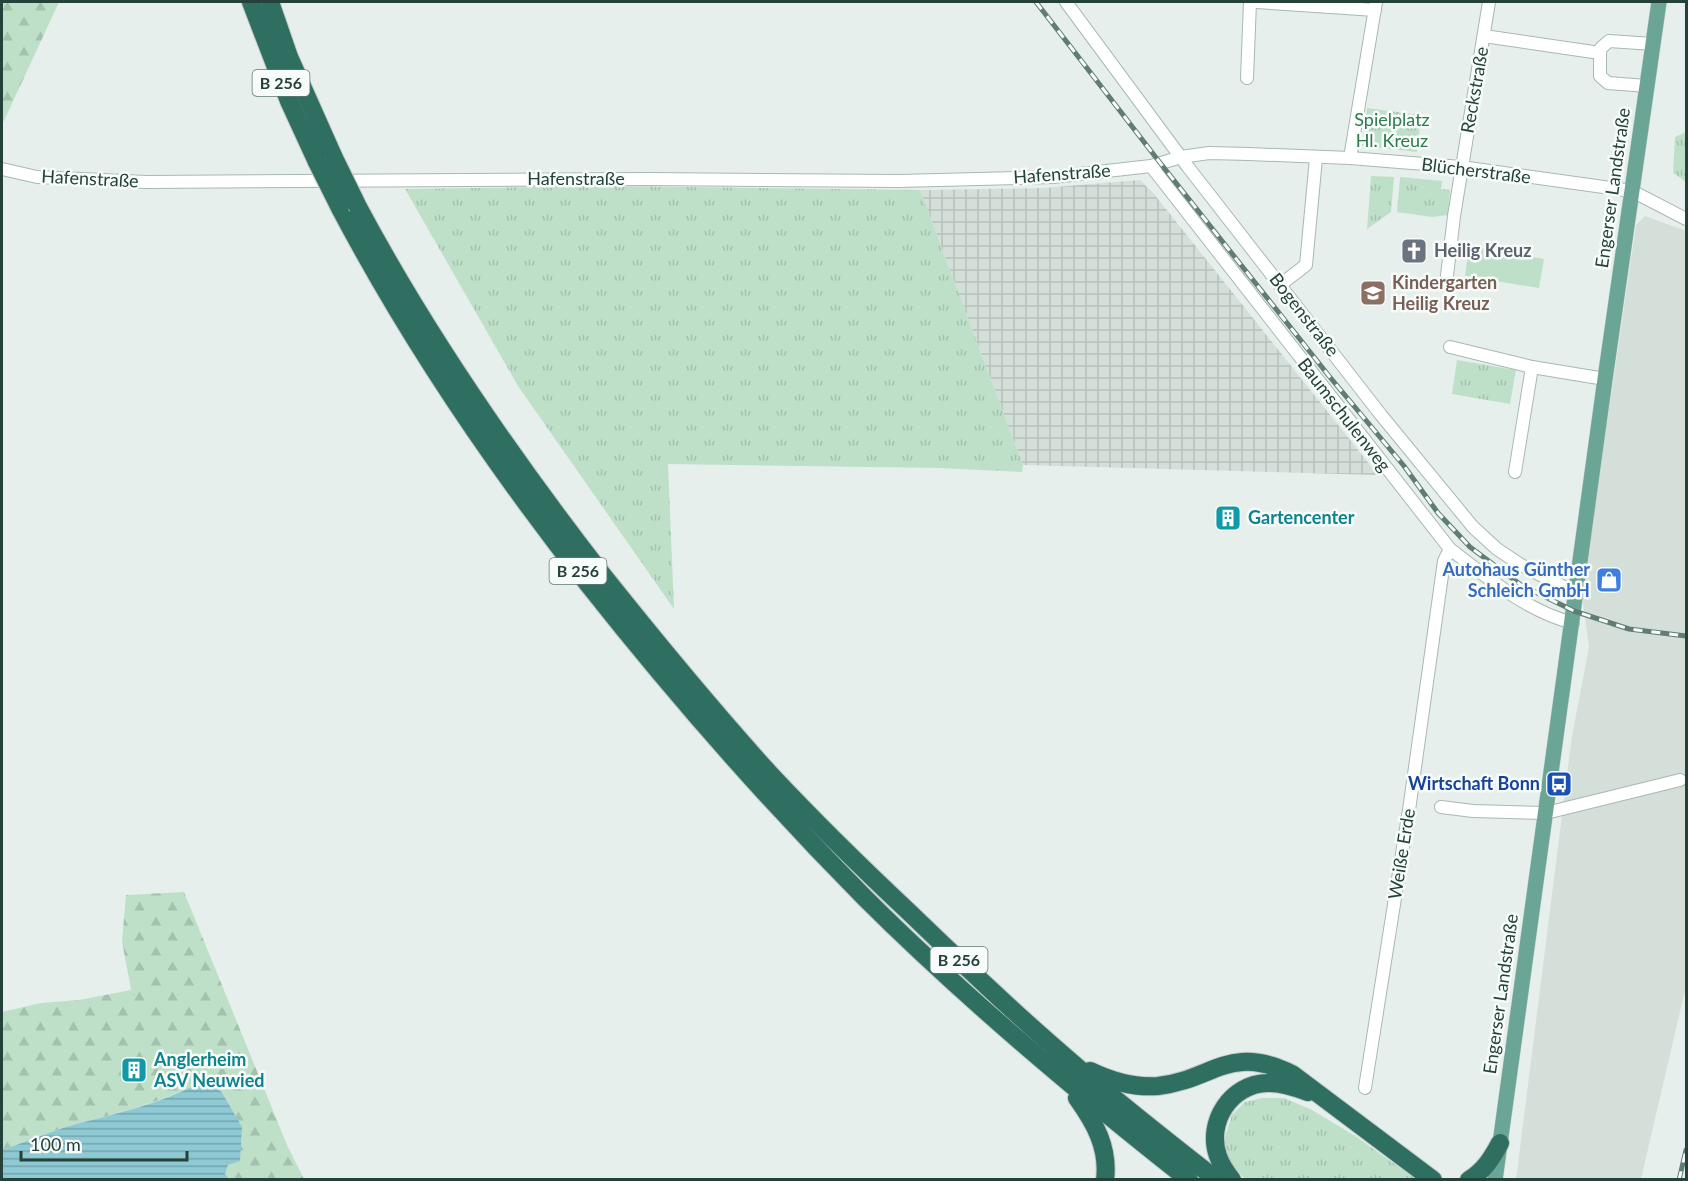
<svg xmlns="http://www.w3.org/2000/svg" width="1688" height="1181" font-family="Lato,sans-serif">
<defs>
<pattern id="industrial-grid" width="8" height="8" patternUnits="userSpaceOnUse" patternTransform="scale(1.5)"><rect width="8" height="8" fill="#d4dfda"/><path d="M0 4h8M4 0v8" fill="none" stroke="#b6c1bc"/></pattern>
<pattern id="grass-tufts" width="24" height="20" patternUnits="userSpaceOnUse" patternTransform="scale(1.5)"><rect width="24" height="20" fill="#bfe0c8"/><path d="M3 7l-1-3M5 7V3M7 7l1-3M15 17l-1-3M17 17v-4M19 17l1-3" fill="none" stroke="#a4c1ad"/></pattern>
<pattern id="forest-firs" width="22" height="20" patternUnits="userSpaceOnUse" patternTransform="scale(1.5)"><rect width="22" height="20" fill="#bfe0c8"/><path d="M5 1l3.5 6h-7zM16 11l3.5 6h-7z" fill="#a4c1ad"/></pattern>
<pattern id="water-rules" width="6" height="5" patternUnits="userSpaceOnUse" patternTransform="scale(1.5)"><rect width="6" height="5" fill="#8ec9d4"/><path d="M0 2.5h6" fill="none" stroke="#74a5ad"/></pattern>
</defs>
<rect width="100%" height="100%" fill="#e6efeb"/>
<path fill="#d4dfda" d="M1645,216L1686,231V986L1641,1179L1516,1180L1572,736L1589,647L1582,595L1636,225Z"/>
<path fill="url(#industrial-grid)" d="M1140,180L1154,194L1378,475L1023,465L920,190L1044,188Z"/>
<g fill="url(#grass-tufts)">
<path d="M1367,108L1421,115L1417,152L1362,146Z"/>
<path d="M1686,132V182L1673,173L1675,137Z"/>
<path d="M1371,176L1394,177L1391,212L1367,229Z"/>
<path d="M1400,177L1442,181L1441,189L1450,190L1448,215L1432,217L1397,212Z"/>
<path d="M610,186L920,190L1023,465L1022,472L939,468L668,464L674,609L518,386L405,189Z"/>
<path d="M1457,360L1516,370L1510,404L1452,394Z"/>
<path d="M1262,1098H1284L1312,1110L1355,1136L1416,1179H1245L1228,1160L1224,1140L1232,1115L1245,1102Z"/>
</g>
<g fill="url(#forest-firs)">
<path d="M2,2H59L2,125Z"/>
<path d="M184,892L287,1145L304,1179H229L225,1174L228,1165L199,1083C160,1103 118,1113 76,1124C51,1131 26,1142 2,1150V1012L41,1003L79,1000L131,990L122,941L126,895Z"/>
</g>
<path fill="#bfe0c8" d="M1469,246L1544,259L1539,288L1465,276Z"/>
<path fill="url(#water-rules)" d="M199,1083L221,1091L242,1127L240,1161L228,1165L225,1174L229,1179H2V1150C26,1142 51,1131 76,1124C118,1113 160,1104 199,1083Z"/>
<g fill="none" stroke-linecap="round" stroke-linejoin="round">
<defs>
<g id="minor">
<path d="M1066,2L1188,167L1381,415L1473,527L1497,549L1521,565L1576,593"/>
<path d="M1257,2L1375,10"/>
<path d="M1484,36L1600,53L1601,48L1609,41L1653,44"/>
<path d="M1600,53V76L1608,83L1647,86"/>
<path d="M1247,78L1250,2"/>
<path d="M1350,158L1376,2"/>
<path d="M1151,166L1450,549C1487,577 1526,611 1573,623"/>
<path d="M2,169L37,177L146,182L647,179L899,181L1053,177L1151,166L1181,157L1209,153L1249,154L1350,158L1461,167L1632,191L1686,219"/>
<path d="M1446,284L1454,216L1489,2"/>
<path d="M1280,285L1306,265L1316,158"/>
<path d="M1450,347L1532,367L1605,379"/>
<path d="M1515,472L1532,367"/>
<path d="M1441,807L1473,811L1546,813L1680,780"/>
<path d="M1365,1088L1410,803L1444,561L1450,549"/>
</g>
<path id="major" d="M1495,1180L1605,379L1659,2"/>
<g id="highway">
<path d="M251,2L289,101L317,162"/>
<path d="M270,2L289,57L334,158"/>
<path d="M358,207C427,336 511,457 601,573C656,642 711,709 770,774C815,822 862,868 910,913C962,963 1014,1013 1069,1060C1117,1102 1167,1141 1217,1180"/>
<path d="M340,208C410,341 495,466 588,584C674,693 766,798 864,897C966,999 1076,1091 1189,1180"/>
<path d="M1090,1071C1111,1081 1134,1088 1158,1086C1213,1080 1229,1043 1292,1074L1433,1180"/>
<path d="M1077,1098C1095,1123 1109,1148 1105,1180"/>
<path d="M1232,1180C1226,1172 1221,1165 1218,1156C1206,1122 1231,1084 1267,1083C1281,1082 1295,1087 1308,1092"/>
<path d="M1469,1180C1484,1171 1492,1158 1500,1143"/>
</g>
</defs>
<use href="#minor" stroke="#a8b8b2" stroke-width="14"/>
<use href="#major" stroke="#c2cac8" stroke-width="16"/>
<use href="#highway" stroke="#c2cac8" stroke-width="20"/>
<use href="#minor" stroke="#fff" stroke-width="12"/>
<use href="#major" stroke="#6aa596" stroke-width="15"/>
<use href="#highway" stroke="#2f6f62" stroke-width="18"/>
<defs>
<g id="rail">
<path d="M1036,2L1161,164L1329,376L1404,466L1438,513L1470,547L1521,585L1574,611L1629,629L1686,636"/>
<path d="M1679,1180L1686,1150"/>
</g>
</defs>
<use href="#rail" stroke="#5f7d75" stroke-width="5"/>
<use href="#rail" stroke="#f7fbf9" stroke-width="3" stroke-dasharray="9" stroke-linecap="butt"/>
<defs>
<g id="highway-bridge">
<path d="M334,158L358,207"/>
<path d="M317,162L340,208"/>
</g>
</defs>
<use href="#highway-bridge" stroke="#c2cac8" stroke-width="20" stroke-linecap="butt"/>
<use href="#highway-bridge" stroke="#2f6f62" stroke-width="18"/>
</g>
<defs>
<symbol id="church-square" viewBox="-11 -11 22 22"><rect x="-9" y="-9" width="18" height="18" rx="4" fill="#6b7280" stroke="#f7fbf9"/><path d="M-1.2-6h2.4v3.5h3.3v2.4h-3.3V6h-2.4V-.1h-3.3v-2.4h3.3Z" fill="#fff"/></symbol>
<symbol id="school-square" viewBox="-11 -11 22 22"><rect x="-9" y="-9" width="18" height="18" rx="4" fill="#8d6e63" stroke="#f7fbf9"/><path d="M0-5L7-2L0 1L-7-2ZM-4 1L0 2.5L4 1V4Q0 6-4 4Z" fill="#fff"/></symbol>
<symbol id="building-square" viewBox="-11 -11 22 22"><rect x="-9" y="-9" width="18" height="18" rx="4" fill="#0f9aa8" stroke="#f7fbf9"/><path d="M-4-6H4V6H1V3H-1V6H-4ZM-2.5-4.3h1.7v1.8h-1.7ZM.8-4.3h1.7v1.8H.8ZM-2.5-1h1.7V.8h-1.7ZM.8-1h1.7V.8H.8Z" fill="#fff"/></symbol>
<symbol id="shop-square" viewBox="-11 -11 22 22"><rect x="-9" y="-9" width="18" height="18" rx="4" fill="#3f7fe0" stroke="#f7fbf9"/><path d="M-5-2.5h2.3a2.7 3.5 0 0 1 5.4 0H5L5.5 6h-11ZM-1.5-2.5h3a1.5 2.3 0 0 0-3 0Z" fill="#fff"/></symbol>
<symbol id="bus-square" viewBox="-11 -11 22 22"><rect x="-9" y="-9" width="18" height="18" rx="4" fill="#1a4fb4" stroke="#f7fbf9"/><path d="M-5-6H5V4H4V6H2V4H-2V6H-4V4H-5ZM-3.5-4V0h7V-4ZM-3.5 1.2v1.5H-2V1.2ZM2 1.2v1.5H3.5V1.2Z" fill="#fff"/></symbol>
</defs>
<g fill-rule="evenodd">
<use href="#church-square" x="1399" y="236" width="30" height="30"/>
<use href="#school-square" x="1358" y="278" width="30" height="30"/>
<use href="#building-square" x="1213" y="503" width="30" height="30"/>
<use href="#shop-square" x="1594" y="565" width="30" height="30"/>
<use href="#bus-square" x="1544" y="769" width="30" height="30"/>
<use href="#building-square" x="119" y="1055" width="30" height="30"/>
</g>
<g text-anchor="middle" stroke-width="5" stroke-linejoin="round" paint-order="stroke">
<g fill="#f7fbf9" stroke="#637a73" stroke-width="1.5">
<rect x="252.5" y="70" width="57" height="26" rx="4.5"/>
<rect x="549.5" y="558" width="57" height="26" rx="4.5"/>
<rect x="930.5" y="947" width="57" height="26" rx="4.5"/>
</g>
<g font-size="16" font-weight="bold" fill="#24423a">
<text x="281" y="89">B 256</text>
<text x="578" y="577">B 256</text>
<text x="959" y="966">B 256</text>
</g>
<g font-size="18" fill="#24423a" stroke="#f7fbf9">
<text transform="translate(1475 90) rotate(-80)" y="6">Reckstraße</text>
<text transform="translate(1476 171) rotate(7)" y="6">Blücherstraße</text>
<text transform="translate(1062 174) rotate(-4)" y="6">Hafenstraße</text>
<text transform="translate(90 179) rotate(3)" y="6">Hafenstraße</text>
<text x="576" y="185">Hafenstraße</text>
<text transform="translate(1613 188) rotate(-82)" y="6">Engerser Landstraße</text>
<text transform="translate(1304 315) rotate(52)" y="6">Bogenstraße</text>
<text transform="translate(1344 415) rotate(52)" y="6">Baumschulenweg</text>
<text transform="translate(1402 854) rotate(-81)" y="6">Weiße Erde</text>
<text transform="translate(1501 994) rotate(-82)" y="6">Engerser Landstraße</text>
</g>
<g font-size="18" fill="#2d7a4b" stroke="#f7fbf9">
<text x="1392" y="126">Spielplatz<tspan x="1392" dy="21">Hl. Kreuz</tspan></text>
</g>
<g font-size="18" font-weight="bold" fill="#5b616d" stroke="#f7fbf9" text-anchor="start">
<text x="1434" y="257">Heilig Kreuz</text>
</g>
<g font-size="18" font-weight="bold" fill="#785e54" stroke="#f7fbf9" text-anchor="start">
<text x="1392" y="289">Kindergarten<tspan x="1392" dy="21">Heilig Kreuz</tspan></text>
</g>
<g font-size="18" font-weight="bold" fill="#0d838f" stroke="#f7fbf9" text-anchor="start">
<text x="1248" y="524">Gartencenter</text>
<text x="154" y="1066">Anglerheim<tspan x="154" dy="21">ASV Neuwied</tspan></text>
</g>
<g font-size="18" font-weight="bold" fill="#366cbe" stroke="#f7fbf9" text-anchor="end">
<text x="1590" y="576">Autohaus Günther<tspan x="1590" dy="21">Schleich GmbH</tspan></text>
</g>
<g font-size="18" font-weight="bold" fill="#164399" stroke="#f7fbf9" text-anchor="end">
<text x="1540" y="790">Wirtschaft Bonn</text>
</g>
</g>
<rect width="1688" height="1181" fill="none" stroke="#24423a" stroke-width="6"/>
<path d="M21 1151v9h166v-9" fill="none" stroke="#24423a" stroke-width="3"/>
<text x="30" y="1151" font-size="18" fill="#24423a" stroke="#f7fbf9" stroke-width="4.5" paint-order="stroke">100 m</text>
</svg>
